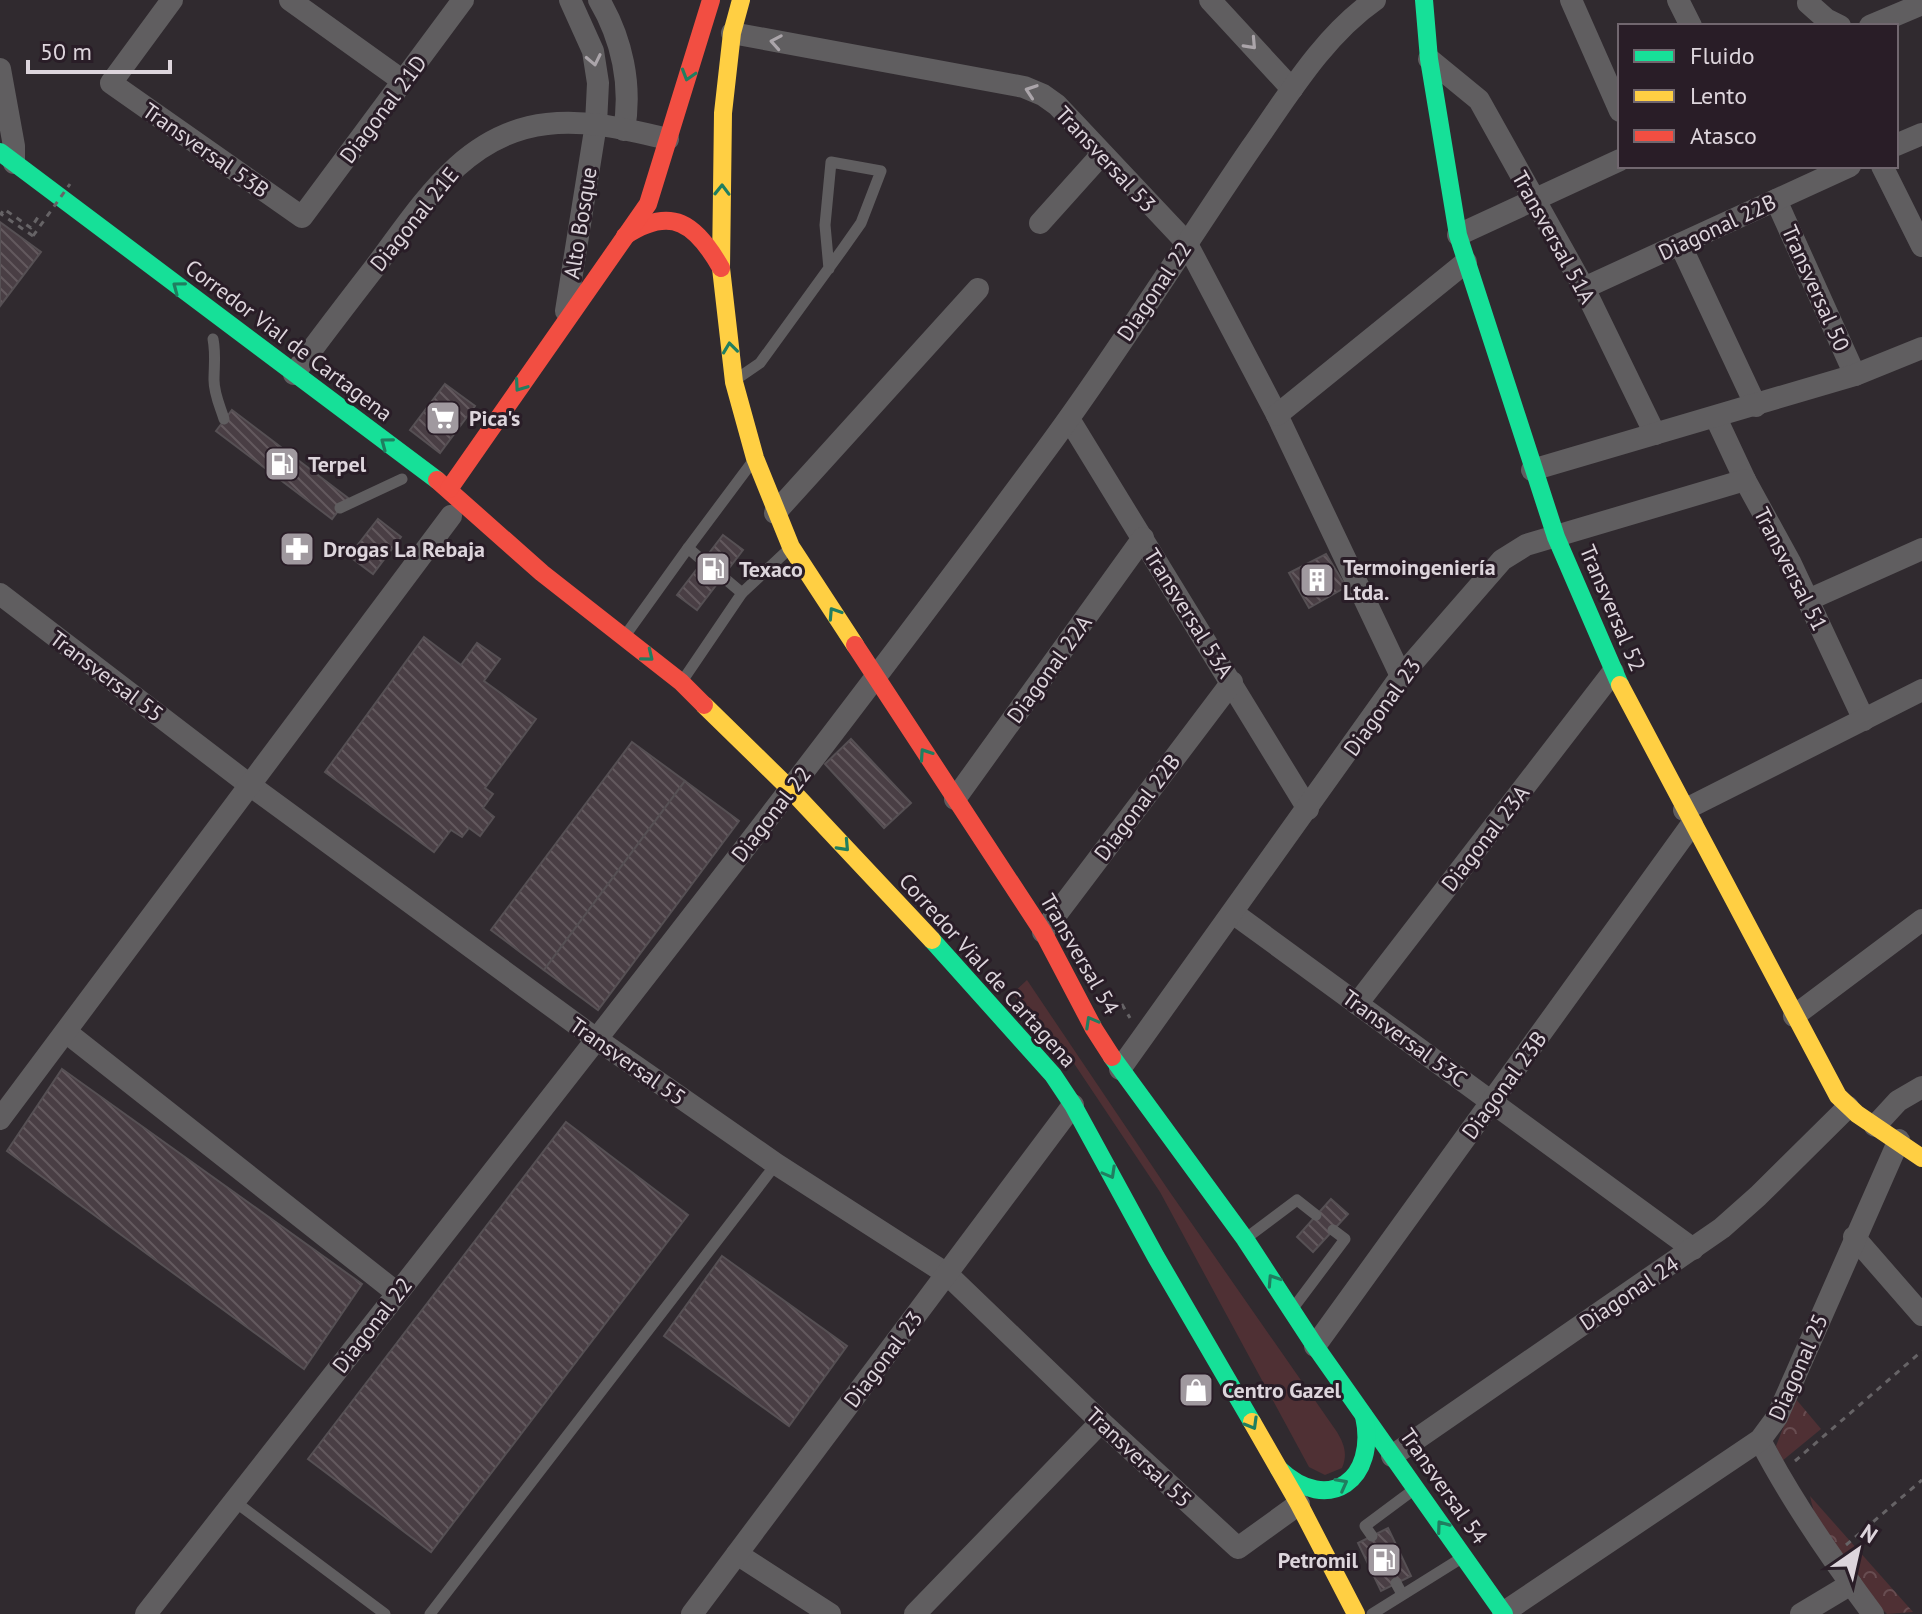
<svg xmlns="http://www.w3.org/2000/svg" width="1922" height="1614" font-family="'PT Sans',sans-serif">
<defs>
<pattern id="park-crowns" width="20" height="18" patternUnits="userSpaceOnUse" patternTransform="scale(2)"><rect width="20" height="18" fill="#4f3034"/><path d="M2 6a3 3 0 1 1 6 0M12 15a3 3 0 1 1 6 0" fill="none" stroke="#684d51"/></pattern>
<pattern id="building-back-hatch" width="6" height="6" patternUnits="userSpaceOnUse" patternTransform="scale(2)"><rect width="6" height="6" fill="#493e44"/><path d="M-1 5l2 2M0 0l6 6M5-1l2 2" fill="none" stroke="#63595e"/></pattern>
</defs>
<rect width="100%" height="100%" fill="#302a2f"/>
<path fill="#4f3034" d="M1027,980L1167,1188L1337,1432C1344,1444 1348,1454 1342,1468L1325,1475L1309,1467L1160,1192L1065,1050L1012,994Z"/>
<g fill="url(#park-crowns)">
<path d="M1795,1398L1821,1429L1782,1461L1776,1446Z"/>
<path d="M1810,1496L1913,1612L1887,1614C1852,1580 1820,1545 1810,1496Z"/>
</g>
<g fill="url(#building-back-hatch)" stroke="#565054" stroke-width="2">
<path d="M0,222L41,252L0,306Z"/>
<path d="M445,384L475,406L440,453L410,430Z"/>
<path d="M232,410L348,498L332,519L216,431Z"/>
<path d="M378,519L401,537L373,574L349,556Z"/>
<path d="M723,535L743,550L697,610L677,595Z"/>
<path d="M1326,554L1346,587L1309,608L1289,573Z"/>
<path d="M424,637L461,665L477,643L500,659L484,681L536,719L485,788L493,794L483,808L494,817L480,836L469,828L462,837L451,830L434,852L325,772Z"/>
<path d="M851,739L911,803L884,828L825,764Z"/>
<path d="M632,742L685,781L544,970L491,930Z"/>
<path d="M685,781L739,821L598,1010L544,970Z"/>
<path d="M62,1069L362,1284L304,1369L7,1151Z"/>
<path d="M566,1122L688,1215L431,1552L308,1459Z"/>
<path d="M1331,1199L1348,1214L1313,1252L1297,1237Z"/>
<path d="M722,1256L847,1346L789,1426L664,1336Z"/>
<path d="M1388,1528L1411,1576L1381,1591L1358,1543Z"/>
</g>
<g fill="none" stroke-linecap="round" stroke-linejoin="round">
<g stroke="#666366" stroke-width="3" stroke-dasharray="6 6" stroke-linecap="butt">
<path d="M33,236L1,214L4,209L31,228L40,214"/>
<path d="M1114,1007L1120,1001L1130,1018"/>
<path d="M1795,1461L1922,1351"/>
<path d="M1846,1545L1922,1480"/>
</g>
<g stroke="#605e60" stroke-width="11">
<path d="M213,339C216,354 214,366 214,380C214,394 220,406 224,419"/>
<path d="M741,376L760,363L842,250L861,223L881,171L831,162L825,225L829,269"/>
<path d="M340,508L402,479"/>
<path d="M688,548L750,465"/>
<path d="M742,593L789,549"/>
<path d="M627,633L688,548L703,561"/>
<path d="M685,677L742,593L723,577"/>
<path d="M1249,1236L1297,1200L1316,1215"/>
<path d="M1294,1307L1345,1239L1333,1230"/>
<path d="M234,1501L385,1614"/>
<path d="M1372,1536L1365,1526L1412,1491"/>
<path d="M1396,1583L1402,1594"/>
<path d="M430,1614L776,1164"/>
<path d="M1372,1614L1460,1559"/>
</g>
<g stroke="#605e60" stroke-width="22">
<path d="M172,0L111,83L302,217L463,0"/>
<path d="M290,0L403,81"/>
<path d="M599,0C622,39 632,85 624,130"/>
<path d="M1210,0L1292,89"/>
<path d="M1571,0L1620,111"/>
<path d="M1678,0L1691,26"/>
<path d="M1808,3L1826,19L1840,26"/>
<path d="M1870,26L1922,4"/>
<path d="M732,33L1024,87L1043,95L1057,105L1186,242L1277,415L1401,676"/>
<path d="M1429,59L1479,100L1584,288L1655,434"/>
<path d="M0,69L14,146V163"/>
<path d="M1896,145L1922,134"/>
<path d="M1882,166L1922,246"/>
<path d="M1776,200L1855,375"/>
<path d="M1040,223L1102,154"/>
<path d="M1458,235L1620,160"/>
<path d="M1680,244L1756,406"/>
<path d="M1584,288L1850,166"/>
<path d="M566,311L596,124L598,83L593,51L570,0"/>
<path d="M294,374C320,338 348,302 375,267C421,206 464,133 547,124C589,119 628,130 668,139"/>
<path d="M1277,415L1466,262"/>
<path d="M1716,418L1745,480L1790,562L1864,720"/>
<path d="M1069,419L1308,809"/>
<path d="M1532,470L1855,375L1922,348"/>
<path d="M775,513L978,289"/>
<path d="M0,594L251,786L595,1038L776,1164L947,1274L1101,1422L1238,1548L1299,1504"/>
<path d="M1808,600L1922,549"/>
<path d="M955,799L1143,538"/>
<path d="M1684,810L1922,690"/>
<path d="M1233,913L1693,1249"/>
<path d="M1043,932L1232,682"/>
<path d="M1357,1004L1613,672"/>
<path d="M1794,1016L1922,920"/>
<path d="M66,1032L397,1293"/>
<path d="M1120,1069L1401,676L1502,560L1526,545L1745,480"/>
<path d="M0,1119L451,516"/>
<path d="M1875,1126L1898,1101L1922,1087"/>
<path d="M1854,1237L1922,1315"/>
<path d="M1315,1346L1692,824"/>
<path d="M1760,1440C1792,1502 1831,1558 1873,1614"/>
<path d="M1392,1456L1722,1228L1758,1196L1848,1107"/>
<path d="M737,1554L830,1614"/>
<path d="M1503,1613L1760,1440L1777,1417L1899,1140"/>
<path d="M146,1614C450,1225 758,840 1051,443C1121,348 1184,246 1251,148C1287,97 1323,36 1375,0"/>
<path d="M692,1614L1073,1105"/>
<path d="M915,1614L1101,1422"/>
<path d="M1801,1614L1851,1584"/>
</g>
<g stroke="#16e098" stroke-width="18">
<path d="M1424,0L1429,59L1458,235L1556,537L1620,685"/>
<path d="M0,152L437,480"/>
<path d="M932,940L1053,1075L1073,1105L1156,1257L1252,1422"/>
<path d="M1112,1057L1245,1239L1315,1346L1504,1614"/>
<path d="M1279,1469C1329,1516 1378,1479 1364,1416"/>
</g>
<g stroke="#ffcf43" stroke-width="18">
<path d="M741,0L732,33L723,113L721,268L734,382L755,458L791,547L855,645"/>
<path d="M1620,685L1838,1096L1857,1114L1922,1158"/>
<path d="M704,705L791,790L932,940"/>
<path d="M1252,1422L1299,1504L1356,1614"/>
</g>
<g stroke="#f24e42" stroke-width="18">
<path d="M625,236C672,205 696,224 721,268"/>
<path d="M437,480L542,573L681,682L704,705"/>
<path d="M449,489L648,204L711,0"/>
<path d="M855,645L1043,932L1094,1029L1112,1057"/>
</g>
<path stroke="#666366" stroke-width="3" stroke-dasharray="6 6" stroke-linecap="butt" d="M33,236L70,184"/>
</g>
<defs><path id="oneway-chevron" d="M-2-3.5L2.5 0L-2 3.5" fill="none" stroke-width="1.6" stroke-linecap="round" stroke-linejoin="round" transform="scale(2)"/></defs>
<g stroke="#aba5aa">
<use href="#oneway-chevron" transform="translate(776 42) rotate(-170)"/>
<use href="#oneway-chevron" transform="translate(1251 44) rotate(47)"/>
<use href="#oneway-chevron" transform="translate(594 60) rotate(78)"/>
<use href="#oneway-chevron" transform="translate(1031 91) rotate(-161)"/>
</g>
<g stroke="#207e60">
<use href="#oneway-chevron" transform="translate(688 75) rotate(107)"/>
<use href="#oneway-chevron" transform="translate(722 190) rotate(-89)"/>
<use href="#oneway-chevron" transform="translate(178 287) rotate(-143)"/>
<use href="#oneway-chevron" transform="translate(730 348) rotate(-97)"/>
<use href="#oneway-chevron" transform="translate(520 386) rotate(125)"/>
<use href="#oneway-chevron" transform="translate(386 443) rotate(-143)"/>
<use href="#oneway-chevron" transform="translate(834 613) rotate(-123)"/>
<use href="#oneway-chevron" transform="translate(648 656) rotate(39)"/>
<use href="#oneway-chevron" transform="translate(925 754) rotate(-124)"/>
<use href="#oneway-chevron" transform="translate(844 846) rotate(47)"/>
<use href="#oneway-chevron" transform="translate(1091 1022) rotate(-119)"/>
<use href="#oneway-chevron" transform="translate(1110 1173) rotate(61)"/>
<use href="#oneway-chevron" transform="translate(1273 1280) rotate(-123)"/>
<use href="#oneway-chevron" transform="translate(1252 1424) rotate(60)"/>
<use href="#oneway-chevron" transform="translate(1342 1484) rotate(-28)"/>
<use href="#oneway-chevron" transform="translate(1442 1526) rotate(-126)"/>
</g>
<defs>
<symbol id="supermarket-square" viewBox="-11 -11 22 22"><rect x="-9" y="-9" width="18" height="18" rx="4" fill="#a0999f" stroke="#291d27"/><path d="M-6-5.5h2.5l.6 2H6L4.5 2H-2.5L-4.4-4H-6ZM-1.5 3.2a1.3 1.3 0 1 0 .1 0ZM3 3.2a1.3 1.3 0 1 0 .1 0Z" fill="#fff"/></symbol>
<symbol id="fuel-square" viewBox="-11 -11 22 22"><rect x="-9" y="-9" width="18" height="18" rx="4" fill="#a0999f" stroke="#291d27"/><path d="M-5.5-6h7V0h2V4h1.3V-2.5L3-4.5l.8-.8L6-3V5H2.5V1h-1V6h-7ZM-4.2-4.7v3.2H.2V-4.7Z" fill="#fff"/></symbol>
<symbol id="pharmacy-square" viewBox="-11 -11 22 22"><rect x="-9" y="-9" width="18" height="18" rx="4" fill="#a0999f" stroke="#291d27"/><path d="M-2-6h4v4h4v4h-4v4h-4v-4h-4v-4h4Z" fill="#fff"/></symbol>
<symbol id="building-square" viewBox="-11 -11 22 22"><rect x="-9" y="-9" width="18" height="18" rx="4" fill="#a0999f" stroke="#291d27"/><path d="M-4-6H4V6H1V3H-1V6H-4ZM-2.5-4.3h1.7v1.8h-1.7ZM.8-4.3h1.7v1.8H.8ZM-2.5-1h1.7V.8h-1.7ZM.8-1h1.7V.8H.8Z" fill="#fff"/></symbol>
<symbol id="shop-square" viewBox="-11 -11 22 22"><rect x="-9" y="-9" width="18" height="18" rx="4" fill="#a0999f" stroke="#291d27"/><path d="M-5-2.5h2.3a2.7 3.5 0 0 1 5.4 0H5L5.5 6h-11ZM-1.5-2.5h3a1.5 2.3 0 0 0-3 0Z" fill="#fff"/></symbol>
</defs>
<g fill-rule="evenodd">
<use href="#supermarket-square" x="423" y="398" width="40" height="40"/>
<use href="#fuel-square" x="262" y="444" width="40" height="40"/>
<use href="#pharmacy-square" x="277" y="529" width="40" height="40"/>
<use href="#fuel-square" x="693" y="549" width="40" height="40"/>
<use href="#building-square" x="1297" y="560" width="40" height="40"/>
<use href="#shop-square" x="1176" y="1370" width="40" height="40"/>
<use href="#fuel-square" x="1364" y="1540" width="40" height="40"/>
</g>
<g text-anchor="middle" stroke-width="6" stroke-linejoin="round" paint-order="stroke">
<g font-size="22" fill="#ddd5dc" stroke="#291d27">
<text transform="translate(383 109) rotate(-53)" y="8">Diagonal 21D</text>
<text transform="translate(206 150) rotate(35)" y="8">Transversal 53B</text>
<text transform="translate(1106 159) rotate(47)" y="8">Transversal 53</text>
<text transform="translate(414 219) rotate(-51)" y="8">Diagonal 21E</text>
<text transform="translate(580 223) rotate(-81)" y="8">Alto Bosque</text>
<text transform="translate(1717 227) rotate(-25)" y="8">Diagonal 22B</text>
<text transform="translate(1554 237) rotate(61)" y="8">Transversal 51A</text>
<text transform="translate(1816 288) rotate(66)" y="8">Transversal 50</text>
<text transform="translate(1154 291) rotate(-56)" y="8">Diagonal 22</text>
<text transform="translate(289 340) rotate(37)" y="8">Corredor Vial de Cartagena</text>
<text transform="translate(1791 569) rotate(63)" y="8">Transversal 51</text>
<text transform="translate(1613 608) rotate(67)" y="8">Transversal 52</text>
<text transform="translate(1189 613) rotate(58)" y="8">Transversal 53A</text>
<text transform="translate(1049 669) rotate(-54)" y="8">Diagonal 22A</text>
<text transform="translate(107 676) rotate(37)" y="8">Transversal 55</text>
<text transform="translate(1382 707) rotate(-54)" y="8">Diagonal 23</text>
<text transform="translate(1137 807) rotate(-53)" y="8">Diagonal 22B</text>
<text transform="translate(771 814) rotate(-52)" y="8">Diagonal 22</text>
<text transform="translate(1485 838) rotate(-52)" y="8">Diagonal 23A</text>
<text transform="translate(1080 954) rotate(60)" y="8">Transversal 54</text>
<text transform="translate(988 970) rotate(48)" y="8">Corredor Vial de Cartagena</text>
<text transform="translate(1405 1038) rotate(36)" y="8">Transversal 53C</text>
<text transform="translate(628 1061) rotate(35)" y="8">Transversal 55</text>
<text transform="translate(1504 1085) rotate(-54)" y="8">Diagonal 23B</text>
<text transform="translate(1629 1293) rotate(-34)" y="8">Diagonal 24</text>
<text transform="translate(372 1325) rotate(-52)" y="8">Diagonal 22</text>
<text transform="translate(883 1359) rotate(-53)" y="8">Diagonal 23</text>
<text transform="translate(1798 1367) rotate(-66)" y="8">Diagonal 25</text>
<text transform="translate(1139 1457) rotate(43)" y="8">Transversal 55</text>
<text transform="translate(1444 1486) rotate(55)" y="8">Transversal 54</text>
</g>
<g font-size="22" font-weight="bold" fill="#ddd5dc" stroke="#291d27" text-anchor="start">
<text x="469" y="426">Pica's</text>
<text x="308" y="472">Terpel</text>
<text x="323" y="557">Drogas La Rebaja</text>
<text x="1343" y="575">Termoingeniería<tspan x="1343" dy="25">Ltda.</tspan></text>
<text x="739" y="577">Texaco</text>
<text x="1222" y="1398">Centro Gazel</text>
<text x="1358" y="1568" text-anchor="end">Petromil</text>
</g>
</g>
<rect x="1618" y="24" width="280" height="144" fill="#291d27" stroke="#71676f" stroke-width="2"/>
<rect x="1634" y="50" width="40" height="12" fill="#16e098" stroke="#71676f" stroke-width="2"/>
<text x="1690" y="64" font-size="24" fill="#ddd5dc">Fluido</text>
<rect x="1634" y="90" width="40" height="12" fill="#ffcf43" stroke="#71676f" stroke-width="2"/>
<text x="1690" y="104" font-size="24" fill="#ddd5dc">Lento</text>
<rect x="1634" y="130" width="40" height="12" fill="#f24e42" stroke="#71676f" stroke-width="2"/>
<text x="1690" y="144" font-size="24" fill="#ddd5dc">Atasco</text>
<g transform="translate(1858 1550) rotate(34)" stroke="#291d27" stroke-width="6" paint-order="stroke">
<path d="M0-6L14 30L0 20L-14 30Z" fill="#ddd5dc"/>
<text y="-12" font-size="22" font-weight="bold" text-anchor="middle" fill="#ddd5dc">N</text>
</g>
<path d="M28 60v12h142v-12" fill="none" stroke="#ddd5dc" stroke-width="4"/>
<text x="40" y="60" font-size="24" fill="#ddd5dc" stroke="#291d27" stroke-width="6" paint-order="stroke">50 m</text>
</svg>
